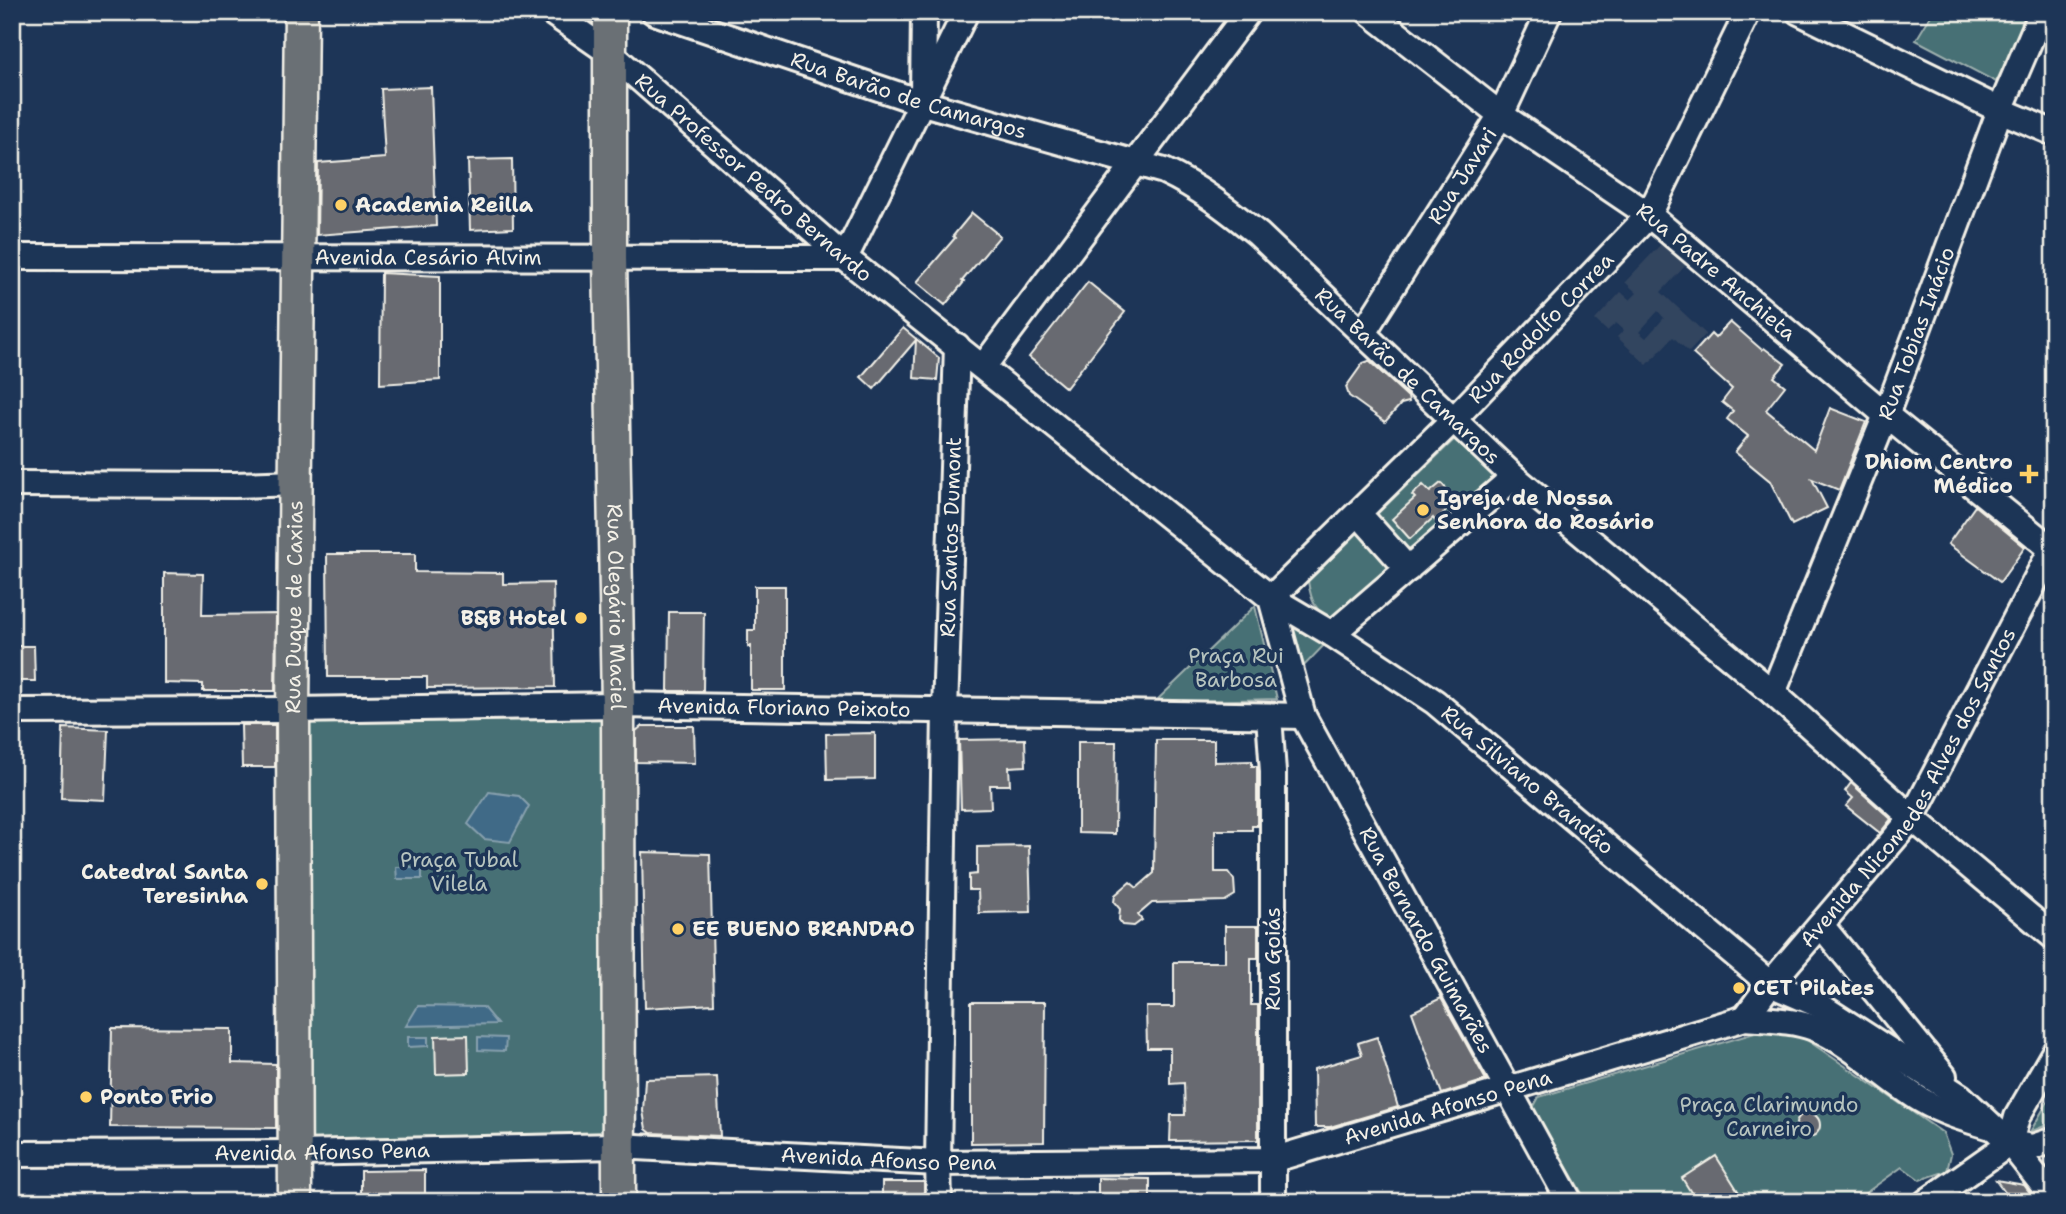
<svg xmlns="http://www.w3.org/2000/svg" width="2066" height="1214" font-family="'Shantell Sans',sans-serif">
<rect width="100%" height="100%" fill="#1d3557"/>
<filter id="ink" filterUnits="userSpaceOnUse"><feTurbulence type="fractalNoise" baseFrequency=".0143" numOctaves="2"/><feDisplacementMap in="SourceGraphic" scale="14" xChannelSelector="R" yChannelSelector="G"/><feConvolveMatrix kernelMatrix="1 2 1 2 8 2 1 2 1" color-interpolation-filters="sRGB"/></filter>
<g filter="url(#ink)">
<path fill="#33455f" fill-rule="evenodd" d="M1662,243L1686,265L1661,292L1706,334L1689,352L1673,337L1647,365L1617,337L1624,330L1616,323L1607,331L1595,320L1621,292L1630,300L1637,293L1625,282ZM1658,311L1664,318L1646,338L1639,332Z"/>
<g fill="#476f74" stroke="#9eb0ae" stroke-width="2">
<path d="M1933,12H2032L1996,82L1916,40Z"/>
<path d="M1461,433L1505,477L1334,621C1315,612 1311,601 1308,581Z"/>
<path d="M1255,606L1277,699L1155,702Z"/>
<path d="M1281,611L1330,639L1298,672Z"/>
<path d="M626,706L618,1146L296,1153L293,710Z"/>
<path d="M1775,1027L1789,1029L1804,1038L1943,1133L1951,1154L1947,1171L1920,1180L1902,1167L1853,1202H1587L1533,1108L1539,1097Z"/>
<path d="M2054,1091V1122L2030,1132Z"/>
</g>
<g fill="#3f6a87" stroke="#87a0ae" stroke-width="2">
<path d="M489,792L519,796L529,806L510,842L484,839L468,824Z"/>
<path d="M396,867H422V879H397Z"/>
<path d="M418,1006L483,1007L497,1024L406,1026Z"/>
<path d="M408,1037H428V1046L408,1047Z"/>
<path d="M478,1037L506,1038L505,1051L478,1050Z"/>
</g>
<g fill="#676b71" stroke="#f4f1e8" stroke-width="2">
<path d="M431,87L436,226L317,235L318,163L385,158L381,89Z"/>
<path d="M512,159L513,228L470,230L468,160Z"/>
<path d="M972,213L1000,236L962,281L964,282L945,305L917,282L955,238L953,236Z"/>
<path d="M381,273L440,276V380L380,384Z"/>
<path d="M1088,282L1125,312L1066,388L1029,357Z"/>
<path d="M1730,322L1762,350L1764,348L1785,364L1774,377L1785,386L1766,410L1814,450L1830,408L1866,422L1839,490L1812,479L1827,508L1792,525L1770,481L1735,452L1748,436L1727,419L1733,411L1722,402L1732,389L1693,354L1711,334L1715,338Z"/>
<path d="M903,328L939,358L937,380L914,378L916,340L874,389L861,377Z"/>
<path d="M1369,361L1408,397L1409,402L1401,404L1385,422L1349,396L1346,387L1363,363Z"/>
<path d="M1441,483L1451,494L1440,503L1446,511L1435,521L1433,518L1410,539L1392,519L1415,498L1412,495L1423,485L1430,492Z"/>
<path d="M1975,506L2025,547L2000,582L1948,544Z"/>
<path d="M327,554H415V572L503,573V584L553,583L555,687L427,688V677H328Z"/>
<path d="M164,573L203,574L202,615L276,614L275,691H203V684L164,683Z"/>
<path d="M755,586H785V690H751V646L748,647V630H755Z"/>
<path d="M669,612H704L703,691H668Z"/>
<path d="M12,646H34L35,681H12Z"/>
<path d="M241,725H275V767H242Z"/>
<path d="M642,726H694L695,763L636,762V731Z"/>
<path d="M63,728L108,730L105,800L61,798Z"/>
<path d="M875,733V779L827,780L826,734Z"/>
<path d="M1025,739L1026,766L1009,767L1010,785H990L991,808L961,809L959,740Z"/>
<path d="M1156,740H1214V762L1252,761V766H1257V826H1252V830H1215V872H1228L1234,880L1235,895L1225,901L1152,903L1138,915L1142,920L1134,926L1123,925L1119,920L1120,909L1114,902L1115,895L1130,882L1137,888L1154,873Z"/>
<path d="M1078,742H1116L1115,834L1078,833Z"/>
<path d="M1851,783L1891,819L1880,833L1846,806L1853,798L1845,791Z"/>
<path d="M1029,846L1031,912L979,913L978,890H969V875L977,874V847Z"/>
<path d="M642,852L710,854L714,1004L645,1008Z"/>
<path d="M1225,926H1258V958H1251V1005H1258V1140L1170,1141L1171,1115H1185L1184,1083L1170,1084V1048H1147L1146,1007H1174V962H1225Z"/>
<path d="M1441,998L1486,1080L1442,1094L1412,1012Z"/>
<path d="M971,1002H1045L1044,1142L971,1143Z"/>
<path d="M112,1028L232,1029V1063L276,1064V1128L110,1127Z"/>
<path d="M468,1035L469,1073L436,1074L435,1036Z"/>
<path d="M1377,1037L1398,1107L1330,1127H1315L1314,1069L1362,1055L1358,1043Z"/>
<path d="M717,1077L720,1136L651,1133L646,1129L643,1111L645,1079Z"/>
<circle cx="1808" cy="1125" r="12"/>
<path d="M1716,1156L1745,1202H1697L1682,1178Z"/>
<path d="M425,1170V1202H361V1171Z"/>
<path d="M1098,1178L1150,1179V1202H1098Z"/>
<path d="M1996,1180L2024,1185L2037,1202H2012Z"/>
<rect x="882" y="1182" width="42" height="20"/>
</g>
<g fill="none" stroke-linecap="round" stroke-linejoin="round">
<defs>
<g id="minor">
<path id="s1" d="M551,12L610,53L845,258L1271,598L1332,634L1435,702L1770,984L1819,1005L1960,1096L2010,1143L2054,1199"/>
<path id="s2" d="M654,12L923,103L1164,171C1199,187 1228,210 1258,234L1514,477L1773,693L1912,818L2054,937"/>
<path id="s3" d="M1369,12L1501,115L1649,215L1886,415L2054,551"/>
<path d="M1799,12L2000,110L2054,133"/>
<path d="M923,95L924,12"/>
<path id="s4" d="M12,257L845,258L966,12"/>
<path id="s5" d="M1363,333L1501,115L1549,12"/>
<path d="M983,367L1248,12"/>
<path d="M12,484L235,485L297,483"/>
<path d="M1367,523L1408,569"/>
<path id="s6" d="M1271,598L1454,419L1649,215L1748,12"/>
<path id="s7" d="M1271,598L1303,716L1570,1202"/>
<path d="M1332,634L1514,477"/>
<path id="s8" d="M1773,693L1886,415L2000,110L2042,12"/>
<path id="s9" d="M12,711L293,710L618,705L1303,716"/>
<path d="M1269,716L1273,772V1202"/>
<path d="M1821,925L1944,1076"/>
<path id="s10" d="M1745,1018L1770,984L1912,818L2054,545"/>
<path d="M2010,1143L2017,1117L2054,1053"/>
<path id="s11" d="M12,1154L296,1153L618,1146L938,1163L1272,1160L1745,1018C1768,1020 1793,1020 1814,1028C1853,1044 1885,1078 1921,1100C1943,1113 1967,1120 1991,1127"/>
<path id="s12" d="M939,1202L938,1163L945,711L957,346"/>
<path d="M1926,1202L2010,1143L2033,1147L2054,1140"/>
</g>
<g id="major">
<path id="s13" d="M610,12V257L618,705L619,1202"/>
<path id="s14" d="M295,1202L293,710L301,12"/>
</g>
</defs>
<use href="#minor" stroke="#f4f1e8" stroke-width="30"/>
<use href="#major" stroke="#f4f1e8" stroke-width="37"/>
<use href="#minor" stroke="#1d3557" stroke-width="24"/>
<use href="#major" stroke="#6a7074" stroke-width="32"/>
</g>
</g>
<g fill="#ffd166" stroke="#1d3557" stroke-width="2.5">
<circle cx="341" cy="205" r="7"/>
<path d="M2025.5 463.5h7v7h7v7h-7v7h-7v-7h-7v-7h7z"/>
<circle cx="1423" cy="510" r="7"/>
<circle cx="581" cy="618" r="7"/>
<circle cx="262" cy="884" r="7"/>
<circle cx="678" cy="929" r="7"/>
<circle cx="1739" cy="988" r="7"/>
<circle cx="86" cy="1097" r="7"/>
</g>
<g text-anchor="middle" stroke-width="7" stroke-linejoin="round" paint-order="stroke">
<g font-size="21" fill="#f4f1e8" stroke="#1d3557">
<text dy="7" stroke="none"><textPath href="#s2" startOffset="268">Rua Barão de Camargos</textPath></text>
<text dy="7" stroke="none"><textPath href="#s5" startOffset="186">Rua Javari</textPath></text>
<text dy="7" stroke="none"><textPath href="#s1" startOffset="262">Rua Professor Pedro Bernardo</textPath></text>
<text dy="7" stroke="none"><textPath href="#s4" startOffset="416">Avenida Cesário Alvim</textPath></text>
<text dy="7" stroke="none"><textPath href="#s3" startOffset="434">Rua Padre Anchieta</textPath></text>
<text dy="7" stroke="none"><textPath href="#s6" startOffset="382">Rua Rodolfo Correa</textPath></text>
<text dy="7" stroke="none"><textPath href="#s8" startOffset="387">Rua Tobias Inácio</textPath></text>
<text dy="7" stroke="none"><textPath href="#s2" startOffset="854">Rua Barão de Camargos</textPath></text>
<text dy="7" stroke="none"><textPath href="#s12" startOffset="665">Rua Santos Dumont</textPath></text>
<text dy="7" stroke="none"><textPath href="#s14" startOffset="595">Rua Duque de Caxias</textPath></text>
<text dy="7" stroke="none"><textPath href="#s13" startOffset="595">Rua Olegário Maciel</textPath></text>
<text dy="7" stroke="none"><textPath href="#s9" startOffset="772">Avenida Floriano Peixoto</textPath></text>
<text dy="7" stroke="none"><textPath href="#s1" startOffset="1244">Rua Silviano Brandão</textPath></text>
<text dy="7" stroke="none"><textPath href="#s10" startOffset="284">Avenida Nicomedes Alves dos Santos</textPath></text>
<text dy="7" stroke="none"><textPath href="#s7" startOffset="378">Rua Bernardo Guimarães</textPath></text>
<text transform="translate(1273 959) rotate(-90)" y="7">Rua Goiás</text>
<text dy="7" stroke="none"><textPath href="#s11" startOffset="1444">Avenida Afonso Pena</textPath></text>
<text dy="7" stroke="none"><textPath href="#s11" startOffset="310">Avenida Afonso Pena</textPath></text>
<text dy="7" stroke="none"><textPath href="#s11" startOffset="877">Avenida Afonso Pena</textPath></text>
</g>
<g font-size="21" font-weight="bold" fill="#f4f1e8" stroke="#1d3557" text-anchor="start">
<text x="355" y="212">Academia Reilla</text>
<text x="2013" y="469" text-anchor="end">Dhiom Centro<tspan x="2013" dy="24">Médico</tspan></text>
<text x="1437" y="505">Igreja de Nossa<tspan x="1437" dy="24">Senhora do Rosário</tspan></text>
<text x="567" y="625" text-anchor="end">B&amp;B Hotel</text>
<text x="248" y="879" text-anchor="end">Catedral Santa<tspan x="248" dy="24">Teresinha</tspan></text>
<text x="692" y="936">EE BUENO BRANDAO</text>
<text x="1753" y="995">CET Pilates</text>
<text x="100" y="1104">Ponto Frio</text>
</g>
<g font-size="21" fill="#b7c4bf" stroke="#1d3557">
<text x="1236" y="663">Praça Rui<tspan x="1236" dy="24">Barbosa</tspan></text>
<text x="459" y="867">Praça Tubal<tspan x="459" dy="24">Vilela</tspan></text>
<text x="1769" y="1112">Praça Clarimundo<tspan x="1769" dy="24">Carneiro</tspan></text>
</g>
</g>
<rect width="2066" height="1214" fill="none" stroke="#1d3557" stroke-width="42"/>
<rect x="21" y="21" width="2024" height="1172" fill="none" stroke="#f4f1e8" stroke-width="2.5" filter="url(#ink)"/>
</svg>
